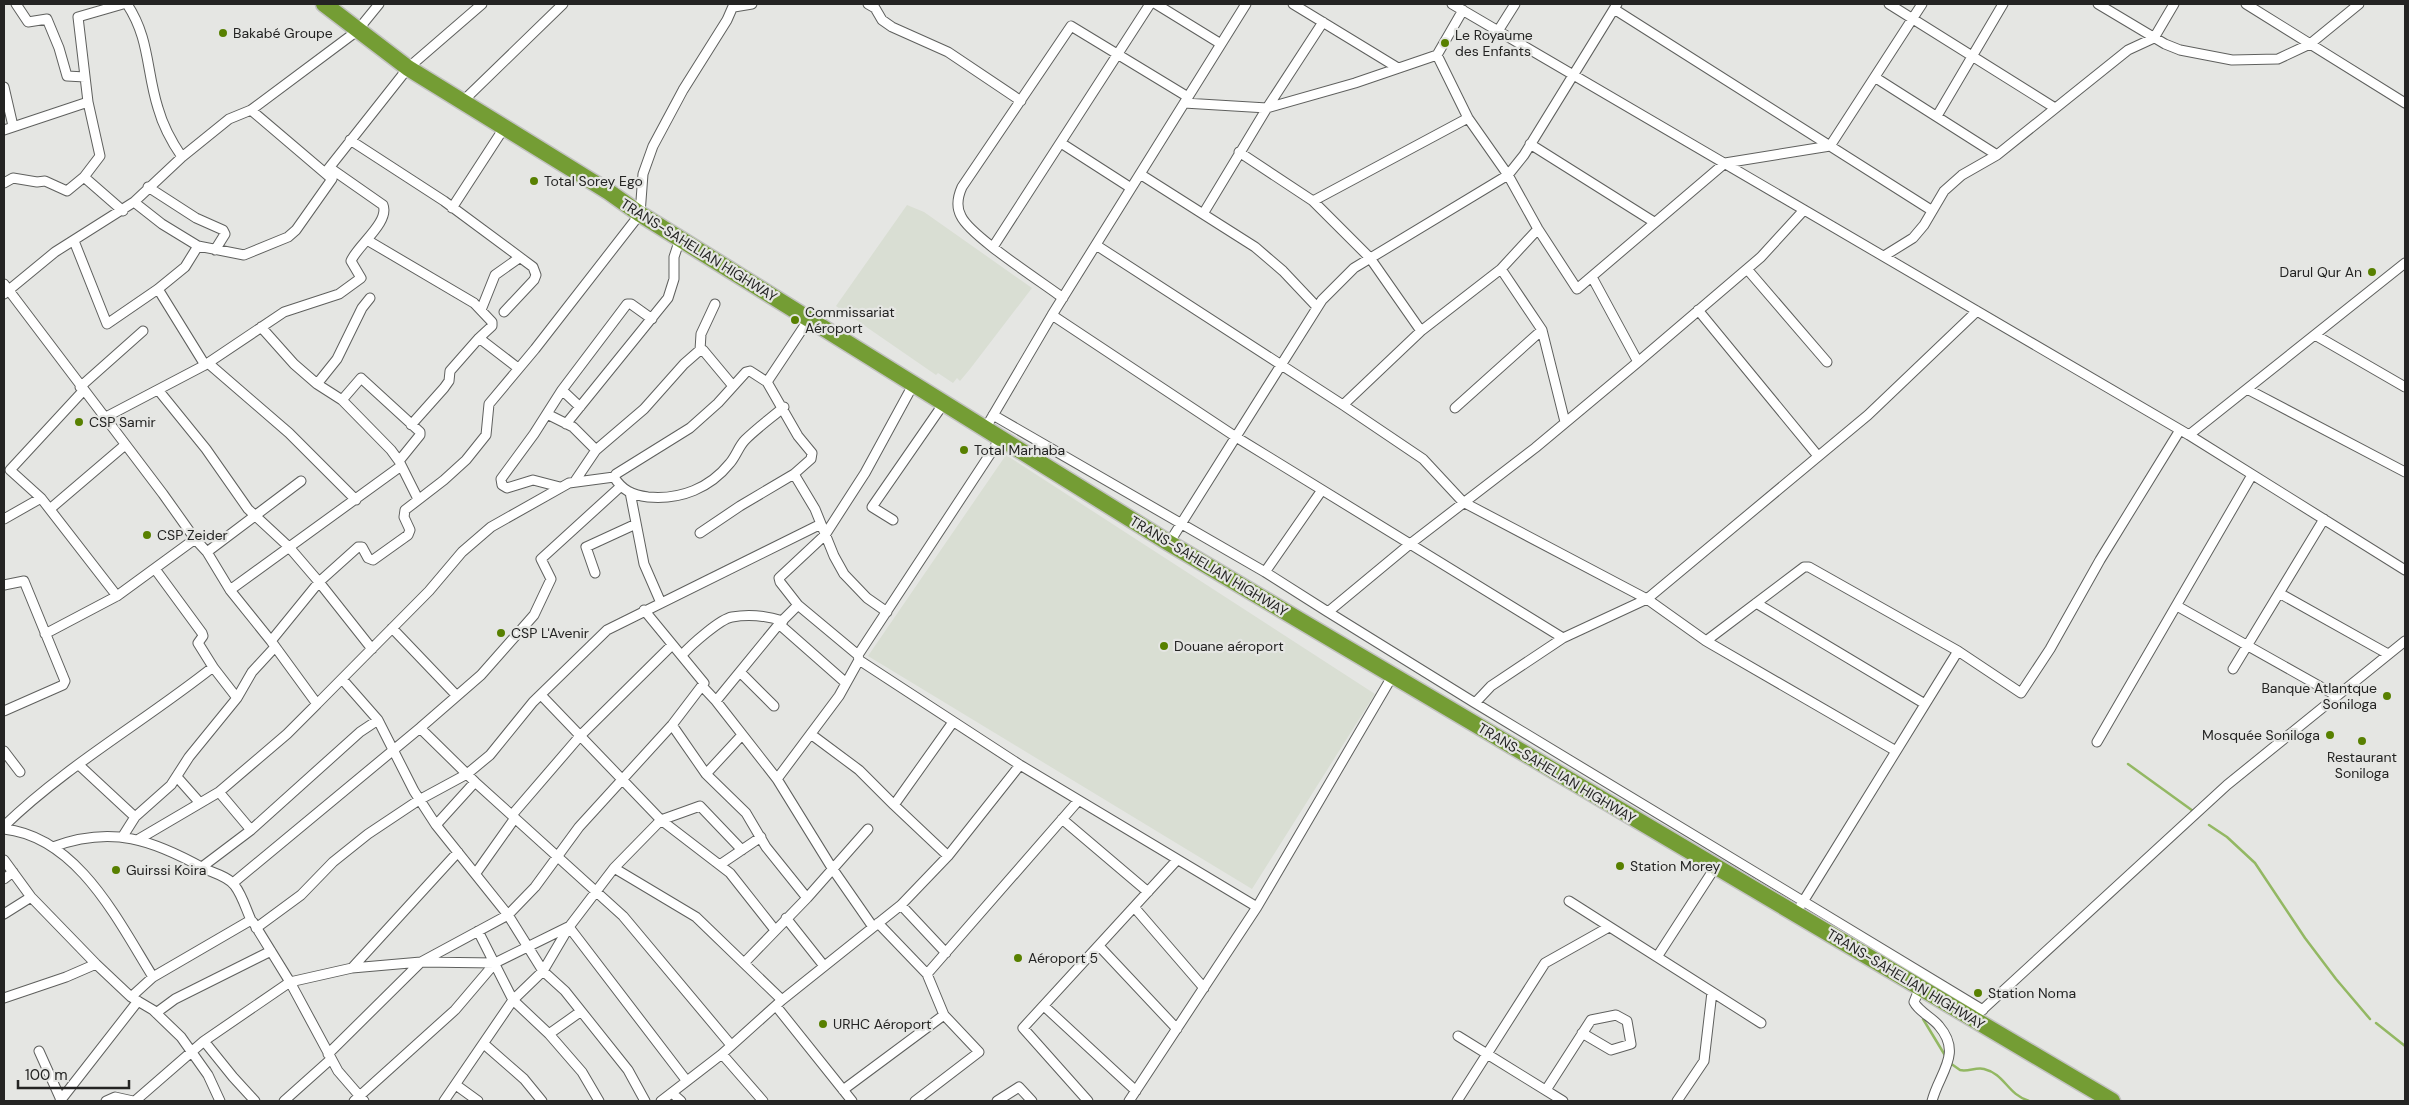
<svg xmlns="http://www.w3.org/2000/svg" width="2409" height="1105" font-family="'DM Sans',sans-serif">
  <style>
    .built { fill: #d9ded3 }
    .lines { fill: none; stroke-linecap: round; stroke-linejoin: round }
    .stream { stroke: #93b863; stroke-width: 2.5 }
    .street-casing { stroke: #5f605e; stroke-width: 11 }
    .highway-casing { stroke: #c2c2c1; stroke-width: 19 }
    .street { stroke: #fff; stroke-width: 9 }
    .highway { stroke: #749d34; stroke-width: 16 }
    .poi-dot { fill: #588000; stroke: #e5e6e3; stroke-width: 2 }
    .labels { text-anchor: middle; dominant-baseline: central; stroke-width: 4.5; stroke-linejoin: round; paint-order: stroke }
    .poi-label { font-size: 14px; fill: #242423; stroke: #e5e6e3; text-anchor: start }
    .street-label { font-size: 14px; fill: #242423; stroke: #e5e6e3 }
  </style>
  <rect width="100%" height="100%" fill="#e5e6e3"/>
  <path class="built" d="M 907,205 L 924,212 L 1032,288 L 970,369 L 960,381 L 957,378 L 953,383 L 938,373 L 936,375 L 836,306 Z
    M 1006,455 L 1375,694 L 1252,889 L 868,656 Z"/>
  <g class="lines">
    <path class="stream" d="M 2128,764 L 2193,811
      M 2209,825 L 2227,837 L 2255,863 L 2305,938 L 2336,979 L 2370,1019
      M 1923,1019 L 1946,1057
      M 2376,1023 L 2405,1046
      M 1950,1063 L 1960,1070 C 1968,1072 1976,1067 1984,1069 C 2005,1074 2007,1094 2029,1101"/>
    <defs>
      <path id="street" d="M 16,4 L 28,22 L 47,19 L 59,48 L 67,76 L 85,77
        M 127,4 C 150,39 146,70 158,108 C 163,126 171,141 182,157
        M 868,4 L 875,8 L 882,20 L 892,27 L 948,52 L 1021,101
        M 1156,4 L 1221,44
        M 1293,4 L 1398,68
        M 1452,4 L 2189,435 L 2405,570
        M 1889,4 L 2055,108
        M 2098,4 L 2165,44 L 2180,50 L 2232,60 L 2278,59 L 2310,44 L 2359,4
        M 2246,4 L 2405,103
        M 734,7 L 752,4
        M 1614,9 L 1931,210
        M 1498,31 L 1515,4
        M 1437,55 L 1468,118 L 1508,175 L 1538,229 L 1577,289 L 1725,163 L 1830,146 L 1922,4
        M 1876,78 L 1997,155
        M 4,87 L 13,126
        M 462,102 L 563,4
        M 1184,103 L 1267,108 L 1355,83 L 1437,55 L 1463,10
        M 251,110 L 325,173
        M 1937,116 L 2003,4
        M 4,130 L 88,102
        M 350,140 L 444,201 L 533,267 L 536,275 L 534,280 L 504,312
        M 1061,143 L 1131,188
        M 1530,144 L 1654,222
        M 1239,152 L 1313,201 L 1370,258 L 1421,331
        M 1140,174 L 1255,247 L 1283,271 L 1317,307
        M 84,177 L 100,156 L 88,102 L 78,17 L 123,4
        M 4,183 L 13,178 L 37,182 L 45,181 L 67,191 L 84,177 L 123,211
        M 148,187 L 196,218 L 223,230 L 225,234 L 215,250
        M 1313,201 L 1468,118
        M 134,202 L 162,224 L 198,246 L 244,255 L 288,237 L 296,230 L 332,179 L 325,173 L 408,68 L 482,4
        M 452,208 L 504,128
        M 1804,210 L 1761,257 L 1638,362 L 1535,448 L 1410,544 L 1328,612 L 1475,703 L 1491,686 L 1563,638 L 1647,599 L 1868,415 L 1977,311
        M 1203,214 L 1267,108 L 1323,22
        M 367,240 L 474,303 L 492,322 L 492,326 L 479,338 L 518,368
        M 74,241 L 107,324 L 158,289 L 185,267 L 198,246
        M 1096,245 L 1343,405 L 1423,459 L 1463,502 L 1647,599 L 1706,641 L 1896,751
        M 993,247 L 1150,4
        M 1884,256 L 1913,238 L 1924,225 L 1944,191 L 1962,175 L 1997,155 L 2128,50 L 2154,38 L 2174,4
        M 1501,269 L 1542,330 L 1565,422
        M 1747,269 L 1827,362
        M 1592,277 L 1638,362
        M 4,284 L 163,494 L 195,539 L 207,552 L 230,590 L 271,641 L 317,704 L 287,734 L 219,792 L 139,839
        M 158,289 L 205,365
        M 4,294 L 55,252 L 134,202 L 182,157 L 229,119 L 251,110 L 357,31 L 379,4
        M 1063,298 C 1042,282 970,236 961,216 C 956,207 958,196 962,187 L 1071,26 L 1188,97
        M 481,310 L 495,275 L 519,258
        M 1698,310 L 1818,456
        M 1052,315 L 1236,437 L 1563,638
        M 261,327 L 294,364 L 317,384 L 342,400 L 391,450 L 399,461 L 418,499
        M 2315,335 L 2405,387
        M 700,350 L 701,334 L 715,304
        M 208,363 L 289,433 L 356,500
        M 767,382 L 750,371 L 746,372 L 718,403 L 690,428 L 616,474 L 614,477 C 622,490 632,495 648,497 C 681,500 710,488 730,463 C 736,456 739,446 745,440 C 757,428 771,418 784,407
        M 317,384 L 337,359 L 362,308 L 370,298
        M 80,387 L 143,331
        M 2247,389 L 2405,472
        M 562,390 L 580,407
        M 83,391 L 10,470 L 41,498 L 117,596 L 195,539
        M 159,391 L 206,449 L 248,509 L 289,547 L 319,582 L 372,649
        M 342,400 L 361,378 L 420,432 L 420,435 L 399,461
        M 1343,405 L 1421,331 L 1501,269 L 1538,229
        M 1455,408 L 1542,330
        M 547,414 L 573,427 L 596,450 L 575,481
        M 993,415 L 1265,572 L 1328,612
        M 104,418 L 205,365 L 284,312 L 339,294 L 361,278 L 351,261 C 357,246 390,222 383,205 L 330,168
        M 566,424 L 668,298 L 674,279 L 674,257 L 680,239
        M 411,425 L 444,388 L 449,381 L 450,371 L 479,338
        M 985,429 L 1052,315 L 1246,4
        M 2189,435 L 2405,263
        M 596,450 L 644,409 L 684,364 L 700,350 L 703,350 L 733,386
        M 794,474 L 811,459 L 812,453 L 798,436 L 767,382 L 809,319
        M 560,487 L 533,480 L 507,488 L 502,485 L 501,479 L 534,434 L 562,390 L 627,304 L 631,304 L 652,319
        M 630,492 L 644,564 L 661,603
        M 50,509 L 125,445
        M 4,519 L 41,498
        M 893,520 L 872,507 L 944,403
        M 700,533 L 740,506 L 794,474 L 815,509 L 834,556 L 844,574 L 867,598 L 887,612
        M 1169,543 L 1322,300 L 1354,268 L 1508,175 L 1524,155 L 1617,4
        M 207,552 L 301,481
        M 155,569 L 202,633 L 203,636 L 198,643 L 213,667
        M 1265,572 L 1322,490
        M 595,573 L 586,547 L 636,524
        M 4,585 L 24,581 L 65,681 L 63,685 L 4,711
        M 230,590 L 401,466
        M 2279,593 L 2388,654
        M 1756,603 L 1925,704
        M 798,605 L 780,582 L 779,578 L 825,535 L 865,473 L 913,385
        M 2177,606 L 2337,696
        M 779,624 L 846,683
        M 392,628 L 457,696
        M 45,634 L 117,596
        M 271,641 L 319,582 L 358,547 L 362,547 L 368,558 L 373,560 L 408,535 L 410,530 L 404,517 L 405,510 L 444,480 L 466,460 L 486,435 L 489,404 L 535,349 L 640,214 L 643,174 L 653,146 L 683,90 L 727,20 L 734,4
        M 1706,641 L 1804,567 L 1809,567 L 1958,651 L 2021,693 L 2050,649 L 2100,560 L 2180,430
        M 682,655 C 691,645 720,619 732,617 C 748,614 767,616 783,621
        M 859,660 L 1020,765 L 1257,907 L 1393,675
        M 2233,669 L 2324,519
        M 740,672 L 774,706
        M 342,679 L 378,720
        M 702,686 L 716,701 L 779,624 L 798,605 L 858,655
        M 541,695 L 661,820 L 730,873 L 775,930
        M 716,701 L 777,779 L 832,868 L 873,927
        M 1475,703 L 1983,1010
        M 317,704 L 429,591 L 462,552 L 491,527 L 569,483 L 614,477
        M 672,725 L 706,774 L 746,813 L 766,847 L 807,898
        M 420,728 L 475,782 L 623,916 L 731,1045
        M 812,735 L 859,770 L 894,805
        M 2097,742 L 2252,475
        M 4,751 L 20,772
        M 79,765 L 135,817
        M 706,774 L 742,735
        M 177,777 L 200,803
        M 777,779 L 839,696 L 859,660 L 858,655 L 1000,439
        M 219,792 L 251,830 L 360,732 L 378,720 L 414,791 L 436,825 L 508,915 L 543,971 L 565,991 L 628,1070 L 645,1101
        M 512,815 L 580,736 L 672,645
        M 1062,819 L 1148,892
        M 436,825 L 475,782
        M 4,826 C 67,765 145,721 213,667 L 237,698
        M 4,829 C 78,837 118,921 153,977
        M 123,836 L 135,817 L 171,785 L 189,757 L 237,698 L 252,672 L 275,647
        M 53,847 C 112,825 153,840 205,869 C 214,873 229,877 235,886 C 242,895 246,909 251,920 L 153,977 L 131,997
        M 948,856 L 894,805 L 953,722
        M 4,860 L 31,897 L 96,964 L 131,997 L 153,1010 L 181,1037 L 208,1075 L 220,1101
        M 721,864 L 761,837
        M 202,867 L 251,830
        M 614,868 L 696,917 L 782,1000
        M 476,873 L 515,818
        M 4,879 L 13,872
        M 233,883 L 420,728 L 481,675 L 534,615 L 551,579 L 541,559 L 620,487
        M 1569,901 L 1761,1023
        M 901,905 L 946,953
        M 1801,905 L 1958,651
        M 1134,907 L 1204,988
        M 4,914 L 31,897
        M 786,918 L 824,966
        M 878,923 L 927,974 L 1078,801
        M 569,927 L 686,1080
        M 256,928 L 301,895 L 333,862 L 368,834 L 419,800 L 467,774 L 490,755 L 533,702 L 607,630 L 821,524
        M 478,931 L 513,1000 L 549,1034 L 582,1072 L 599,1101
        M 1099,946 L 1177,1029
        M 1657,957 L 1716,866
        M 745,962 L 807,898 L 868,829
        M 352,968 L 458,852
        M 1920,987 L 1914,1002 C 1919,1012 1932,1017 1939,1026 C 1963,1054 1939,1073 1932,1101
        M 4,998 L 66,977 L 96,964
        M 776,1006 L 852,1101
        M 1044,1006 L 1136,1091
        M 1980,1012 L 2227,785 L 2405,641
        M 156,1013 L 175,999 L 271,951
        M 549,1034 L 580,1012
        M 1458,1036 L 1563,1101
        M 204,1041 L 233,1077 L 255,1101
        M 484,1044 L 524,1079 L 542,1101
        M 39,1051 L 61,1100
        M 328,1054 L 421,962 L 495,963 L 568,927
        M 722,1054 L 763,1101
        M 456,1085 L 478,1101
        M 843,1090 L 944,1015
        M 1546,1090 L 1591,1020 L 1616,1015 L 1627,1021 L 1631,1044 L 1611,1050 L 1582,1033
        M 672,1093 L 681,1101
        M 60,1101 L 138,1001
        M 106,1101 L 115,1097 L 133,1101
        M 135,1101 L 204,1041 L 290,982 L 253,922
        M 284,1101 L 331,1059
        M 354,1101 L 455,1010 L 495,963
        M 364,1101 L 338,1071 L 290,982 L 352,968 L 421,962 L 508,915 L 535,887 L 579,827 L 672,725 L 704,683 L 644,610
        M 444,1101 L 513,1000 L 543,971 L 569,927 L 614,868 L 661,820 L 700,806 L 742,850
        M 661,1101 L 722,1054 L 782,1000 L 901,905 L 948,856 L 1020,765
        M 915,1101 L 979,1052 L 944,1015 L 927,974
        M 997,1101 L 1019,1087 L 1032,1101
        M 1088,1101 L 1023,1028 L 1177,860
        M 1129,1101 L 1257,907
        M 1457,1101 L 1545,963 L 1609,927
        M 1677,1101 L 1704,1061 L 1712,992"/>
      <path id="highway" d="M 324,4 L 408,68 L 609,192 L 640,214 L 1169,543 L 2112,1101"/>
    </defs>
    <use href="#street" class="street-casing"/>
    <use href="#highway" class="highway-casing"/>
    <use href="#street" class="street"/>
    <use href="#highway" class="highway"/>
  </g>
  <g class="poi-dot">
    <circle cx="223" cy="33" r="5"/>
    <circle cx="1445" cy="43" r="5"/>
    <circle cx="534" cy="181" r="5"/>
    <circle cx="2372" cy="272" r="5"/>
    <circle cx="795" cy="320" r="5"/>
    <circle cx="79" cy="422" r="5"/>
    <circle cx="964" cy="450" r="5"/>
    <circle cx="147" cy="535" r="5"/>
    <circle cx="501" cy="633" r="5"/>
    <circle cx="1164" cy="646" r="5"/>
    <circle cx="2387" cy="696" r="5"/>
    <circle cx="2330" cy="735" r="5"/>
    <circle cx="2362" cy="741" r="5"/>
    <circle cx="1620" cy="866" r="5"/>
    <circle cx="116" cy="870" r="5"/>
    <circle cx="1018" cy="958" r="5"/>
    <circle cx="1978" cy="993" r="5"/>
    <circle cx="823" cy="1024" r="5"/>
  </g>
  <g class="labels">
    <g class="poi-label">
      <text x="233" y="33">Bakabé Groupe</text>
      <text x="1455" y="35">Le Royaume<tspan x="1455" dy="16">des Enfants</tspan></text>
      <text x="544" y="181">Total Sorey Ego</text>
      <text x="2362" y="272" text-anchor="end">Darul Qur An</text>
      <text x="805" y="312">Commissariat<tspan x="805" dy="16">Aéroport</tspan></text>
      <text x="89" y="422">CSP Samir</text>
      <text x="974" y="450">Total Marhaba</text>
      <text x="157" y="535">CSP Zeider</text>
      <text x="511" y="633">CSP L'Avenir</text>
      <text x="1174" y="646">Douane aéroport</text>
      <text x="2377" y="688" text-anchor="end">Banque Atlantque<tspan x="2377" dy="16">Soniloga</tspan></text>
      <text x="2320" y="735" text-anchor="end">Mosquée Soniloga</text>
      <text x="2362" y="757" text-anchor="middle">Restaurant<tspan x="2362" dy="16">Soniloga</tspan></text>
      <text x="1630" y="866">Station Morey</text>
      <text x="126" y="870">Guirssi Koira</text>
      <text x="1028" y="958">Aéroport 5</text>
      <text x="1988" y="993">Station Noma</text>
      <text x="833" y="1024">URHC Aéroport</text>
    </g>
    <g class="street-label">
      <text transform="translate(699 250) rotate(32)">TRANS-SAHELIAN HIGHWAY</text>
      <text transform="translate(1209 566) rotate(31)">TRANS-SAHELIAN HIGHWAY</text>
      <text transform="translate(1557 773) rotate(31)">TRANS-SAHELIAN HIGHWAY</text>
      <text transform="translate(1906 979) rotate(31)">TRANS-SAHELIAN HIGHWAY</text>
    </g>
  </g>
  <rect width="2409" height="1105" fill="none" stroke="#242423" stroke-width="10"/>
  <path d="M18 1080v8h111v-8" fill="none" stroke="#242423" stroke-width="2.5"/>
  <text x="25" y="1080" font-size="15" fill="#242423" stroke="#e5e6e3" stroke-width="4" paint-order="stroke">100 m</text>
</svg>
